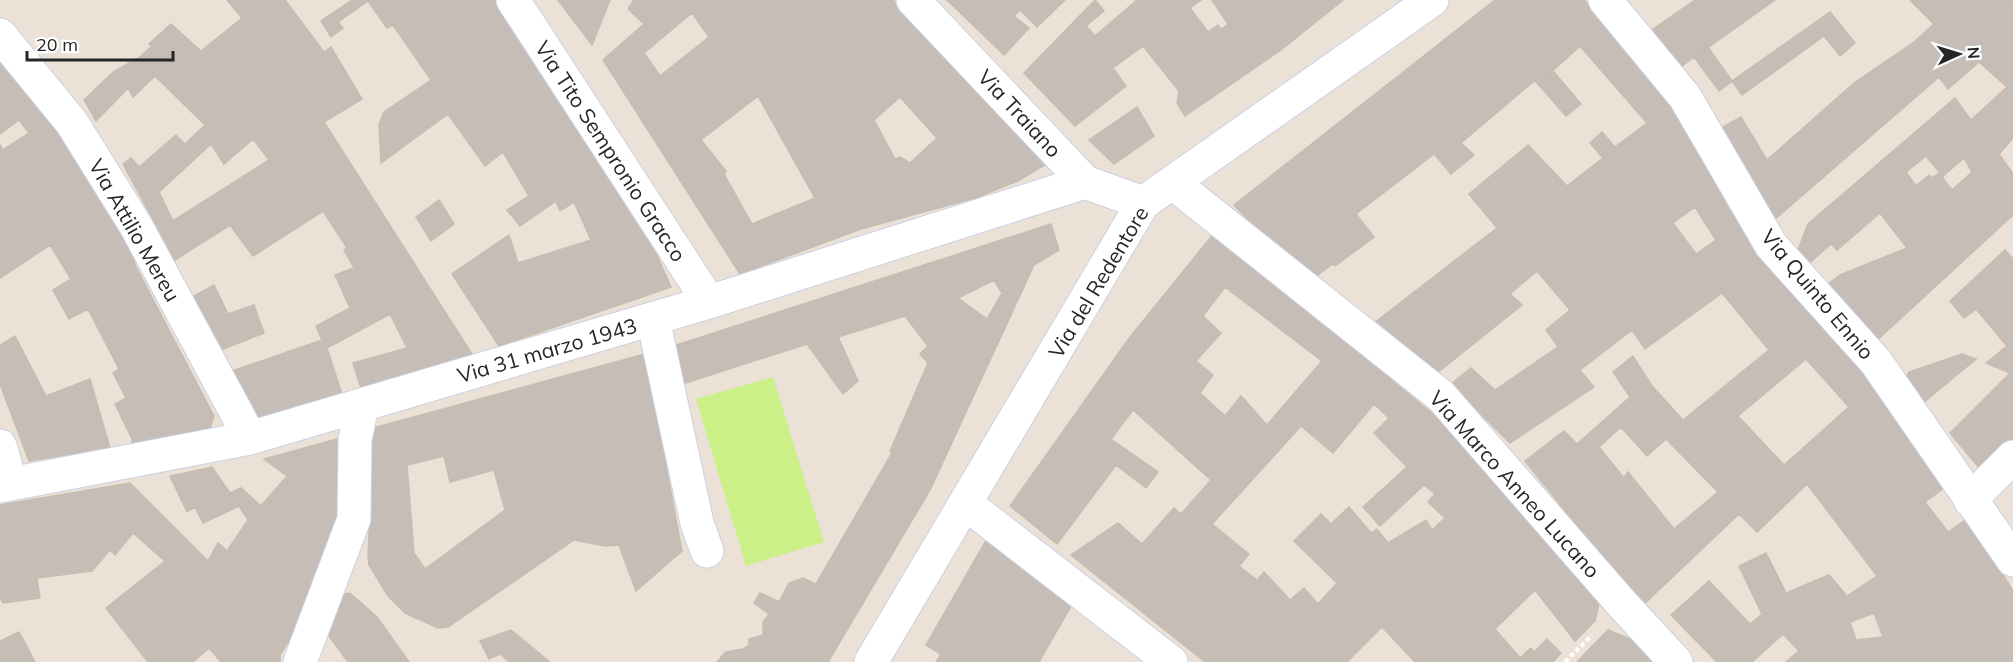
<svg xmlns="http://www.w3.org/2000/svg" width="2013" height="662" font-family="Mulish,sans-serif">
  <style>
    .pitch { fill: #caf087 }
    .building { fill: #c6beb6; stroke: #c6bdb0; stroke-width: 1.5; fill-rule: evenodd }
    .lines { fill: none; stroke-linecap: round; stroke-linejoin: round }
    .minor-casing { stroke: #cbd1e2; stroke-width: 35 }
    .path { stroke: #fff; stroke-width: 4; stroke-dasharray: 4.5 3; stroke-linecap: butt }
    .minor { stroke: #fff; stroke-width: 33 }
    .labels { text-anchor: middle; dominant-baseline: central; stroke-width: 4.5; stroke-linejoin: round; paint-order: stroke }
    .street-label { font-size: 21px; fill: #262626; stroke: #fff }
  </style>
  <rect width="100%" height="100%" fill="#ebe1d6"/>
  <path class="pitch" d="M 773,377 L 824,542 L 746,566 L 696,399 Z"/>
  <path class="building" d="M 227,0 L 285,0 L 324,52 L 331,47 L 362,99 L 324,122 L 472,354 L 361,388 L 353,363 L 407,348 L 390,314 L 327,348 L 342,394 L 257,420 L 232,371 L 322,340 L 316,326 L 350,308 L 335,275 L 354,268 L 344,250 L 347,248 L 323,211 L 253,256 L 230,225 L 175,260 L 123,164 L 131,158 L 139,167 L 176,135 L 185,144 L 205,125 L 155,76 L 133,97 L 128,88 L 96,121 L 84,100 L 113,72 L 140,57 L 152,46 L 149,44 L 171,24 L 201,51 L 242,18 ZM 253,139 L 269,160 L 173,221 L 159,192 L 211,144 L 224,164 Z
    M 352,0 L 496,0 L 631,198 L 671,287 L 499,346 L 452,274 L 509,235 L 518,263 L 591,240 L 574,202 L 560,211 L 556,201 L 520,226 L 507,210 L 529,196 L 503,152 L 485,166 L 448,114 L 381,163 L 379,124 L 384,112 L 431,80 L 393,25 L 387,28 L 368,1 L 338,22 L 343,28 L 331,37 L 321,21 Z
    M 558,0 L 610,0 L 592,45 Z
    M 634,0 L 893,0 L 961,66 L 1046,164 L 1018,181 L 975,198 L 861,229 L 740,274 L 603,60 L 644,24 L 628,9 ZM 692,13 L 709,37 L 660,76 L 644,53 ZM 758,96 L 815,198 L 752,224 L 724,174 L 726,171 L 701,140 ZM 900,97 L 937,138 L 910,163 L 900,157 L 895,159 L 874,120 Z
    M 947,0 L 1065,0 L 1037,27 L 1020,10 L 1014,16 L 1029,28 L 1004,55 Z
    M 1095,0 L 1104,11 L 1086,26 L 1095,36 L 1137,0 L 1201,0 L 1190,8 L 1208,32 L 1218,25 L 1221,30 L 1228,24 L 1212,0 L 1343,0 L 1281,50 L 1185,116 L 1177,103 L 1179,91 L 1143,46 L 1113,68 L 1126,86 L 1075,126 L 1024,73 Z
    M 1495,0 L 1584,0 L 1659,78 L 1948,485 L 1925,502 L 1948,532 L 1968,518 L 2013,591 L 2013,662 L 1786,662 L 1799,651 L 1783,634 L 1752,662 L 1717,662 L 1671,615 L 1709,581 L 1750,624 L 1762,614 L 1739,566 L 1766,553 L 1786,593 L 1829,575 L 1847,596 L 1877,576 L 1807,484 L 1757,532 L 1739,514 L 1642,606 L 1525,461 L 1564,431 L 1577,444 L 1630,397 L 1613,372 L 1633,356 L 1652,386 L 1683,420 L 1769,350 L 1722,293 L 1645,349 L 1632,330 L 1580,370 L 1594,387 L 1510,443 L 1451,384 L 1471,368 L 1495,390 L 1558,347 L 1546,330 L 1570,310 L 1537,271 L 1510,294 L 1522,305 L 1437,373 L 1374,323 L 1497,228 L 1469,194 L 1528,145 L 1567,186 L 1603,158 L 1590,143 L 1602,132 L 1615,147 L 1647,123 L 1580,46 L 1538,84 L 1534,81 L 1461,143 L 1474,155 L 1451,174 L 1434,154 L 1356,214 L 1374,237 L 1335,266 L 1334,263 L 1315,277 L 1266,238 L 1234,205 ZM 1695,207 L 1716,240 L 1696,254 L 1673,223 ZM 1806,359 L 1849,407 L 1784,465 L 1738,416 ZM 1621,427 L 1647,456 L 1666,439 L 1718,492 L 1674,529 L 1628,472 L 1624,478 L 1599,447 ZM 1874,613 L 1883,637 L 1856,640 L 1850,622 Z
    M 1695,0 L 1775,0 L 1679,68 L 1649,32 Z
    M 1910,0 L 2013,0 L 2013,138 L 1999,154 L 2013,174 L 2013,215 L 1874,343 L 1823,288 L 1840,275 L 1907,248 L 1880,213 L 1837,250 L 1831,244 L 1806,266 L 1796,255 L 1808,224 L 1955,98 L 1971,120 L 2007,87 L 1979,62 L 1948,89 L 1939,77 L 1775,219 L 1719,129 L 1741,117 L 1767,160 L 1854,83 L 1914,42 L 1934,24 ZM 1926,156 L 1940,173 L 1932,178 L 1929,175 L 1916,186 L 1906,172 ZM 1964,158 L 1972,172 L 1952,190 L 1942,177 Z
    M 1830,12 L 1855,43 L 1840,56 L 1824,36 L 1742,95 L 1732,81 Z
    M 1708,47 L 1732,81 L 1719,91 L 1694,57 Z
    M 5,53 L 99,187 L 133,254 L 135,265 L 214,416 L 209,431 L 132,445 L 132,439 L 115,404 L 126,398 L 113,373 L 119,369 L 88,309 L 69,319 L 53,290 L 71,279 L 50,245 L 0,278 L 0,145 L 3,150 L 29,133 L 19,120 L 0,134 L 0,57 Z
    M 1553,71 L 1581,104 L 1566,116 L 1538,84 Z
    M 1137,107 L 1154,136 L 1114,164 L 1089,140 Z
    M 439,200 L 454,224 L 431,241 L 416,217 Z
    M 1051,224 L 1059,250 L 1034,265 L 930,490 L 828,662 L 717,662 L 726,652 L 743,649 L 749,645 L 749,639 L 763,635 L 763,622 L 769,614 L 754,603 L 760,593 L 779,602 L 789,583 L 803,578 L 816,584 L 892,453 L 890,451 L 928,363 L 920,354 L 928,346 L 905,316 L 838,337 L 858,381 L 843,394 L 807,344 L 676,386 L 667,348 ZM 994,280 L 1002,293 L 987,319 L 958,298 Z
    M 1215,232 L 1396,373 L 1394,382 L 1468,443 L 1600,599 L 1595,621 L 1575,641 L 1535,590 L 1495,629 L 1520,658 L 1531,648 L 1534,652 L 1547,639 L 1561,653 L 1553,662 L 1415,662 L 1382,627 L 1347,662 L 1205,662 L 1071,555 L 1118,523 L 1142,544 L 1174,508 L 1181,514 L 1211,480 L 1133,410 L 1111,439 L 1158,472 L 1146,488 L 1116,465 L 1057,544 L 1010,506 L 1130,337 ZM 1225,287 L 1322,361 L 1267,425 L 1241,396 L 1225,416 L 1200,393 L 1213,375 L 1196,361 L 1221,333 L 1203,316 ZM 1374,404 L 1389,418 L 1374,433 L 1407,467 L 1363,507 L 1380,526 L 1424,485 L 1435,494 L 1428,502 L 1445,518 L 1432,530 L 1426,520 L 1388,543 L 1377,529 L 1371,533 L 1349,507 L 1331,524 L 1321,514 L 1294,541 L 1337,583 L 1318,604 L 1304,588 L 1290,600 L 1264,572 L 1257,580 L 1239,566 L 1249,554 L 1212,524 L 1301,426 L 1333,453 Z
    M 2005,250 L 2013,259 L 2013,438 L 1980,469 L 1950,433 L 2010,373 L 1986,363 L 2007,346 L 1976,309 L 1964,318 L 1950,301 Z
    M 214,285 L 228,314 L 254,305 L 264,333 L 221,350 L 194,296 Z
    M 15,336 L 46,396 L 90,379 L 110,448 L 29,461 L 0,384 L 0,345 Z
    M 645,354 L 682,551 L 636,591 L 619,545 L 605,546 L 574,540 L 448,627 L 438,628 L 405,613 L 388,596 L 369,565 L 368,558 L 373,428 ZM 444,456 L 450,482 L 494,470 L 505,510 L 425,569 L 414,553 L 407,465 Z
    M 1962,354 L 1976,359 L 1923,403 L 1906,381 L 1909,372 Z
    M 348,436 L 349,476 L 319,590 L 280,655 L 280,662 L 221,662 L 209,648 L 193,662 L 148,662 L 106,608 L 165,561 L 133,533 L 115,555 L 110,550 L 92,571 L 37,578 L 40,598 L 3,603 L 0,598 L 0,505 L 130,483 L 208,561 L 218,543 L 227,551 L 248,520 L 239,506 L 203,523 L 195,507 L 187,512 L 170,476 L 212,467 L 230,493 L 241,488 L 261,506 L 287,476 L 264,459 Z
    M 988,537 L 1074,601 L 1039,662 L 936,662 L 941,654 L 926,645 Z
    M 350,593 L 377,617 L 409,662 L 348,662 L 326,632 L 345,594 Z
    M 511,630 L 550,662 L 509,662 L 500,654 L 489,659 L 480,641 Z
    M 1608,630 L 1632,640 L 1655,662 L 1577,662 Z
    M 19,632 L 35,662 L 0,662 L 0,641 Z"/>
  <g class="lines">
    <defs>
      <path id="minor" d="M 513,0 L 709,302
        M 913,0 L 1085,182 L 1143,203
        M 1605,0 L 1685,97 L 1771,245 L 1876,362 L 2013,560
        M 0,35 L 72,123 L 136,226 L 250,438
        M 1173,183 L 1441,396 L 1623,605 L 1676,662
        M 653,319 L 697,523 L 707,551
        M 0,446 L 11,484
        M 0,486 L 250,438 L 709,302 L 1085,182
        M 1970,500 L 2013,457
        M 965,503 L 1171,662
        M 300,662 L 354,519 L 355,440 L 362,405
        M 871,662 L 1143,203 L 1432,0"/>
    </defs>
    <use href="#minor" class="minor-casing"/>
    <path class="path" d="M 1565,662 L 1592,635"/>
    <use href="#minor" class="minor"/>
  </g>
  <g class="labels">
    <g class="street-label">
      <text transform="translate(1020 113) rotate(47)">Via Traiano</text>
      <text transform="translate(611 151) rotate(57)">Via Tito Sempronio Gracco</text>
      <text transform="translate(135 230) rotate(60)">Via Attilio Mereu</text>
      <text transform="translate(1098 282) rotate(-59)">Via del Redentore</text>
      <text transform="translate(1818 294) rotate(50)">Via Quinto Ennio</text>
      <text transform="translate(547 350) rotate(-16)">Via 31 marzo 1943</text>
      <text transform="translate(1515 484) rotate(48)">Via Marco Anneo Lucano</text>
    </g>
  </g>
  <g transform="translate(1959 54) rotate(86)" stroke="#ffffff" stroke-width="4.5" paint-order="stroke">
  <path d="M0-4.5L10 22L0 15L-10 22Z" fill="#262626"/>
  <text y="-9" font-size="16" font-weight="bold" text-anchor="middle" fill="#262626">N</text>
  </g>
  <path d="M27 51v9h146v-9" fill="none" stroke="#262626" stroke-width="3"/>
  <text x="36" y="51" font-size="18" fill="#262626" stroke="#ffffff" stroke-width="4.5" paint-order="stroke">20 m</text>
</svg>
